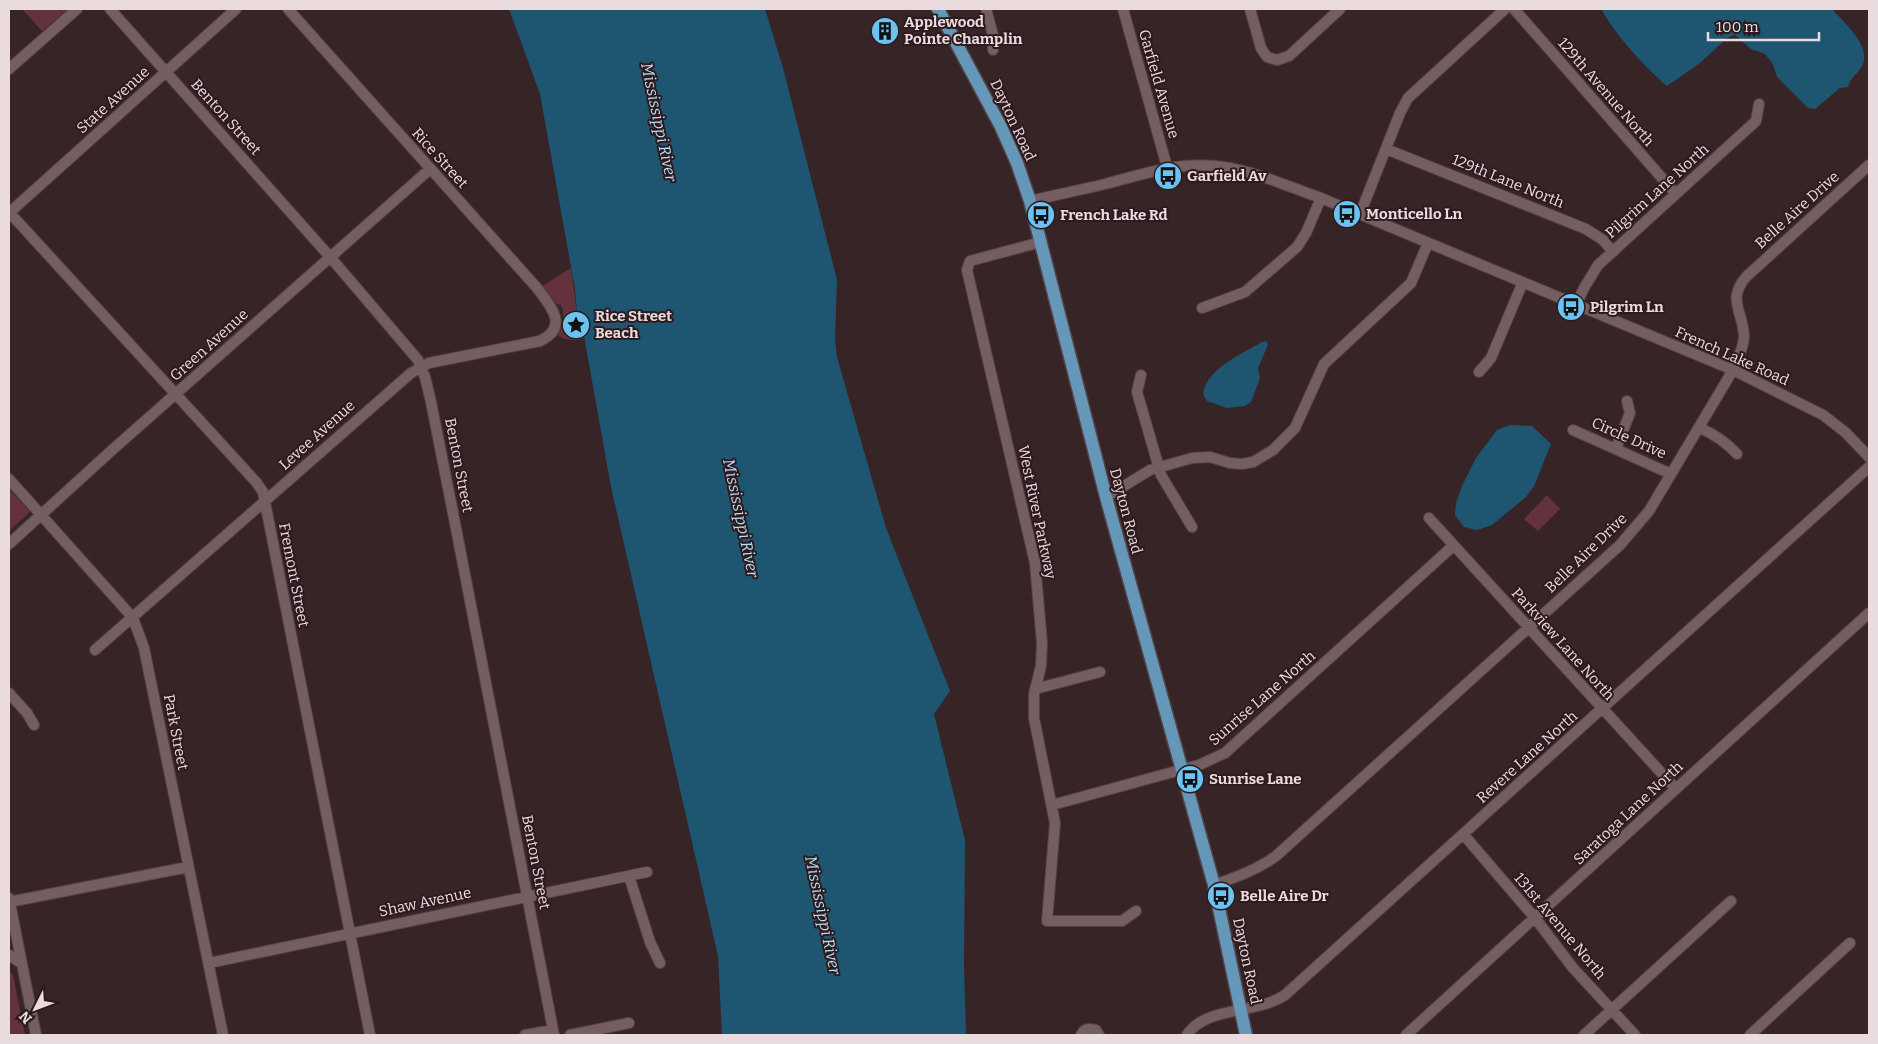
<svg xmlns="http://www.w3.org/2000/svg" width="1878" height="1044" font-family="Bitter,serif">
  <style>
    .green { fill: #64323c }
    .water { fill: #1e5571 }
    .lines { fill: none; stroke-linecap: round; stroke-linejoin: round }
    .minor-casing { stroke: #534346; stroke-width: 12 }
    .major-casing { stroke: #534346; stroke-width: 15 }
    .minor { stroke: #755e61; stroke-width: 10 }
    .major { stroke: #6497b8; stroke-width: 12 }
    .labels { text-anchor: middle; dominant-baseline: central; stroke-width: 4; stroke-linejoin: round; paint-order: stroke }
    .poi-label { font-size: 15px; font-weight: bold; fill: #eadcde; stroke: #2d1a1e; text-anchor: start }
    .street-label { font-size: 15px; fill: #eadcde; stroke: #2d1a1e }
    .water-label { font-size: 16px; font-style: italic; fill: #b9ddf3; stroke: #2d1a1e }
  </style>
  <rect width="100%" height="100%" fill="#372427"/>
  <path class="green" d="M 22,9 L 68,9 L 42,31 Z
    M 571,268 L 577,312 L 584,338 C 575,342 567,340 558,336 C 563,325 566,318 561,305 L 557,304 L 542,286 Z
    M 9,489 L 30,512 L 9,531 Z
    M 1547,495 L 1560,509 L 1538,531 L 1524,519 Z
    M 9,970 L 13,975 L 25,1035 L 9,1035 Z"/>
  <path class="water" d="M 509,9 L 765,9 L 783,68 L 837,280 L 835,340 L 837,357 L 886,528 L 950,691 L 934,714 L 965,840 L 964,966 L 966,1035 L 722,1035 L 718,956 L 611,487 L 584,336 L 577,312 L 575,289 L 540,94 Z
    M 1603,9 L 1832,9 C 1844,23 1874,47 1861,68 C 1856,75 1850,78 1848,87 L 1840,88 L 1815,109 L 1808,108 L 1777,77 L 1773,64 L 1765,54 L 1751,49 L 1735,35 L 1727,38 L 1700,63 L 1667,86 C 1646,68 1615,35 1602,10 Z
    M 1267,341 L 1268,345 L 1258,368 L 1260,378 L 1251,402 L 1245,406 L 1227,408 L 1207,401 L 1203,394 C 1207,368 1242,354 1262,342 Z
    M 1510,425 L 1532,426 L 1551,444 L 1534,486 L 1526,497 L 1492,525 L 1477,530 L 1464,527 L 1455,515 L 1456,503 L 1462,486 L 1476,458 L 1497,430 Z"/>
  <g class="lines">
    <defs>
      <path id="minor" d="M 110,9 L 331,258 L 418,360 L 425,377 L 431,402 L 454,518 L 554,1035
        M 986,9 L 993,35 L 993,50
        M 1123,9 L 1167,167
        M 1250,9 L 1261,48 L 1267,57 L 1277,60 L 1289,56 L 1340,9
        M 1514,9 L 1676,194
        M 9,69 L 77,9
        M 1386,149 L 1586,229 L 1603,240 L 1613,252
        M 1030,201 C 1055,195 1080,190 1105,184 C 1145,174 1180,160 1224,167 C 1257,172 1289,187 1321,198 L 1733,370 L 1823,415 L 1845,432 L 1869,457
        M 9,212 L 256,482 L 263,492 L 370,1035
        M 9,213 L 236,9
        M 1360,214 L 1400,113 L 1408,98 L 1505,9
        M 1041,242 L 970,261 L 967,270 L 1035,563 L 1042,643 L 1041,666 L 1034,694 L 1034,718 L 1055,823 L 1047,921 L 1122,921 L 1136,911
        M 1576,305 L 1584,288 L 1598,265 L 1756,121 L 1759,104
        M 1202,308 L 1245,292 L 1297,247 L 1306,233 L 1321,198
        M 1479,372 L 1491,358 L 1523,282
        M 1141,375 L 1137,392 L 1161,475 L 1192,527
        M 1700,428 C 1714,434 1727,443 1737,454
        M 1573,430 L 1671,474
        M 1616,448 L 1630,413 L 1627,401
        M 9,479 L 133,618 L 144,648 L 223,1035
        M 1106,497 L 1150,470 L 1192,458 L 1210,457 L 1230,463 L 1242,464 L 1253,462 L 1273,450 L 1295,428 L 1324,364 L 1411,283 L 1428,243
        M 1429,518 L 1676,789
        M 9,544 L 111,451 L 430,169
        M 95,650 L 411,373 L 429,363 L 540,341 C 570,327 550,305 537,288 L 288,9
        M 1035,689 L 1100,672
        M 9,693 L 27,713 L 34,725
        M 1052,805 L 1199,765 L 1225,753 L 1453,546
        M 1463,834 L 1535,918 L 1573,968 L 1635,1035
        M 629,876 L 650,942 L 660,963
        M 1214,885 C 1236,877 1257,870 1276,856 L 1620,545 L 1649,511 L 1733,370 C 1737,360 1744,348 1744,336 C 1743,311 1726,299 1747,276 L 1869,165
        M 9,898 L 36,1035
        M 9,902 L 188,867
        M 9,955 L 21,963
        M 209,963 L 647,872
        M 525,1035 L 553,1030
        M 570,1035 L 629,1023
        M 1081,1035 C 1084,1028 1089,1028 1096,1030 L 1099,1035
        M 1187,1035 C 1205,1006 1255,1015 1285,995 L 1869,467
        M 1406,1035 L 1869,613
        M 1584,1035 L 1731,901
        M 1750,1035 L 1850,943"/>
      <path id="major" d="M 938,9 L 1001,127 L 1017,163 L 1030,201 L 1106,497 L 1214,885 L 1246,1035"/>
    </defs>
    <use href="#minor" class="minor-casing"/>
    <use href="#major" class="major-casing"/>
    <use href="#minor" class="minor"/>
    <use href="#major" class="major"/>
  </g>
  <defs>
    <symbol id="building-disc" viewBox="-11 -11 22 22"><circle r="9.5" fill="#6cc3f2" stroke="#2d1a1e"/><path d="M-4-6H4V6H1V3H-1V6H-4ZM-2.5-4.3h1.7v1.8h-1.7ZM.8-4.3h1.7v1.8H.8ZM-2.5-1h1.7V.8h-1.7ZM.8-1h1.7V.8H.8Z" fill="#111"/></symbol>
    <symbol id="bus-disc" viewBox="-11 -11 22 22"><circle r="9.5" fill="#6cc3f2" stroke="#2d1a1e"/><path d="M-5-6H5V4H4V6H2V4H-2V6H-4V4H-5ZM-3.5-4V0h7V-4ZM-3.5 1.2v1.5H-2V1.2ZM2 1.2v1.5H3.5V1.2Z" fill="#111"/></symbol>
    <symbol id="sight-disc" viewBox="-11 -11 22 22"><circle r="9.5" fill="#6cc3f2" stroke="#2d1a1e"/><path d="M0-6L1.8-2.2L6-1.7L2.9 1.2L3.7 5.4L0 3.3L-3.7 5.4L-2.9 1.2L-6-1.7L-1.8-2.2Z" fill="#111"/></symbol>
  </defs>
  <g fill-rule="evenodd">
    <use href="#building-disc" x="869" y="15" width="32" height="32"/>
    <use href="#bus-disc" x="1152" y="160" width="32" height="32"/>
    <use href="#bus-disc" x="1331" y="198" width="32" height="32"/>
    <use href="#bus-disc" x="1025" y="199" width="32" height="32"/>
    <use href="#bus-disc" x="1555" y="291" width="32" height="32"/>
    <use href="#sight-disc" x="560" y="309" width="32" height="32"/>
    <use href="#bus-disc" x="1174" y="763" width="32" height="32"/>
    <use href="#bus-disc" x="1205" y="880" width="32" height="32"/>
  </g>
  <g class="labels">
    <g class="poi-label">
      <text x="904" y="22">Applewood<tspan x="904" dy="17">Pointe Champlin</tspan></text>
      <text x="1187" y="176">Garfield Av</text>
      <text x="1366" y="214">Monticello Ln</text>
      <text x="1060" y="215">French Lake Rd</text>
      <text x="1590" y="307">Pilgrim Ln</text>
      <text x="595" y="316">Rice Street<tspan x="595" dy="17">Beach</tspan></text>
      <text x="1209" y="779">Sunrise Lane</text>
      <text x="1240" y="896">Belle Aire Dr</text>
    </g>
    <g class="street-label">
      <text transform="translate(1159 84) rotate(74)">Garfield Avenue</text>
      <text transform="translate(1606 92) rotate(49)">129th Avenue North</text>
      <text transform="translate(113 100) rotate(-42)">State Avenue</text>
      <text transform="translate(226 117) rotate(48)">Benton Street</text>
      <text transform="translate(1013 120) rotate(65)">Dayton Road</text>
      <text transform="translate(440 158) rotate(48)">Rice Street</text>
      <text transform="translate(1508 181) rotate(22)">129th Lane North</text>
      <text transform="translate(1657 191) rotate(-42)">Pilgrim Lane North</text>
      <text transform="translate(1797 210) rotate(-42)">Belle Aire Drive</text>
      <text transform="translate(209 345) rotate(-42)">Green Avenue</text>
      <text transform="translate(1732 356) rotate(24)">French Lake Road</text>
      <text transform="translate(317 435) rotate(-42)">Levee Avenue</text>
      <text transform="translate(1629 438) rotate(24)">Circle Drive</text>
      <text transform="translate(459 465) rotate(79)">Benton Street</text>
      <text transform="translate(1126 511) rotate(75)">Dayton Road</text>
      <text transform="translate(1037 512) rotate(78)">West River Parkway</text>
      <text transform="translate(1586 553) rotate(-44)">Belle Aire Drive</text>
      <text transform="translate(294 575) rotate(79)">Fremont Street</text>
      <text transform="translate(1563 644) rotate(48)">Parkview Lane North</text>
      <text transform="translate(1262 698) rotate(-41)">Sunrise Lane North</text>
      <text transform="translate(176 732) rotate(79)">Park Street</text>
      <text transform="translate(1527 757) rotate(-42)">Revere Lane North</text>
      <text transform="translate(1628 813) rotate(-43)">Saratoga Lane North</text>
      <text transform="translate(536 862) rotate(79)">Benton Street</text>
      <text transform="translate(425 902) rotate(-12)">Shaw Avenue</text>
      <text transform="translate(1560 926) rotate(50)">131st Avenue North</text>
      <text transform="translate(1247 961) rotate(78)">Dayton Road</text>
    </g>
    <g class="water-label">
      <text transform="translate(659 122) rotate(78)">Mississippi River</text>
      <text transform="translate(741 518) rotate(78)">Mississippi River</text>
      <text transform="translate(823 915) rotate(78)">Mississippi River</text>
    </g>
  </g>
  <rect width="1878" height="1044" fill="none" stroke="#eadcde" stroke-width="20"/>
  <g transform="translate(35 1009) rotate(228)" stroke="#2d1a1e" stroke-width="4" paint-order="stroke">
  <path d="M0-4L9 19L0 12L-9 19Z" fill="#eadcde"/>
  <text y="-8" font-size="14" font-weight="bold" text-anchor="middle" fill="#eadcde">N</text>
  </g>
  <path d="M1708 32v8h111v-8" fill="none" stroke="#eadcde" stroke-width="2.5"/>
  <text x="1716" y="32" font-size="15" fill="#eadcde" stroke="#2d1a1e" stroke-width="4" paint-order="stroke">100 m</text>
</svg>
